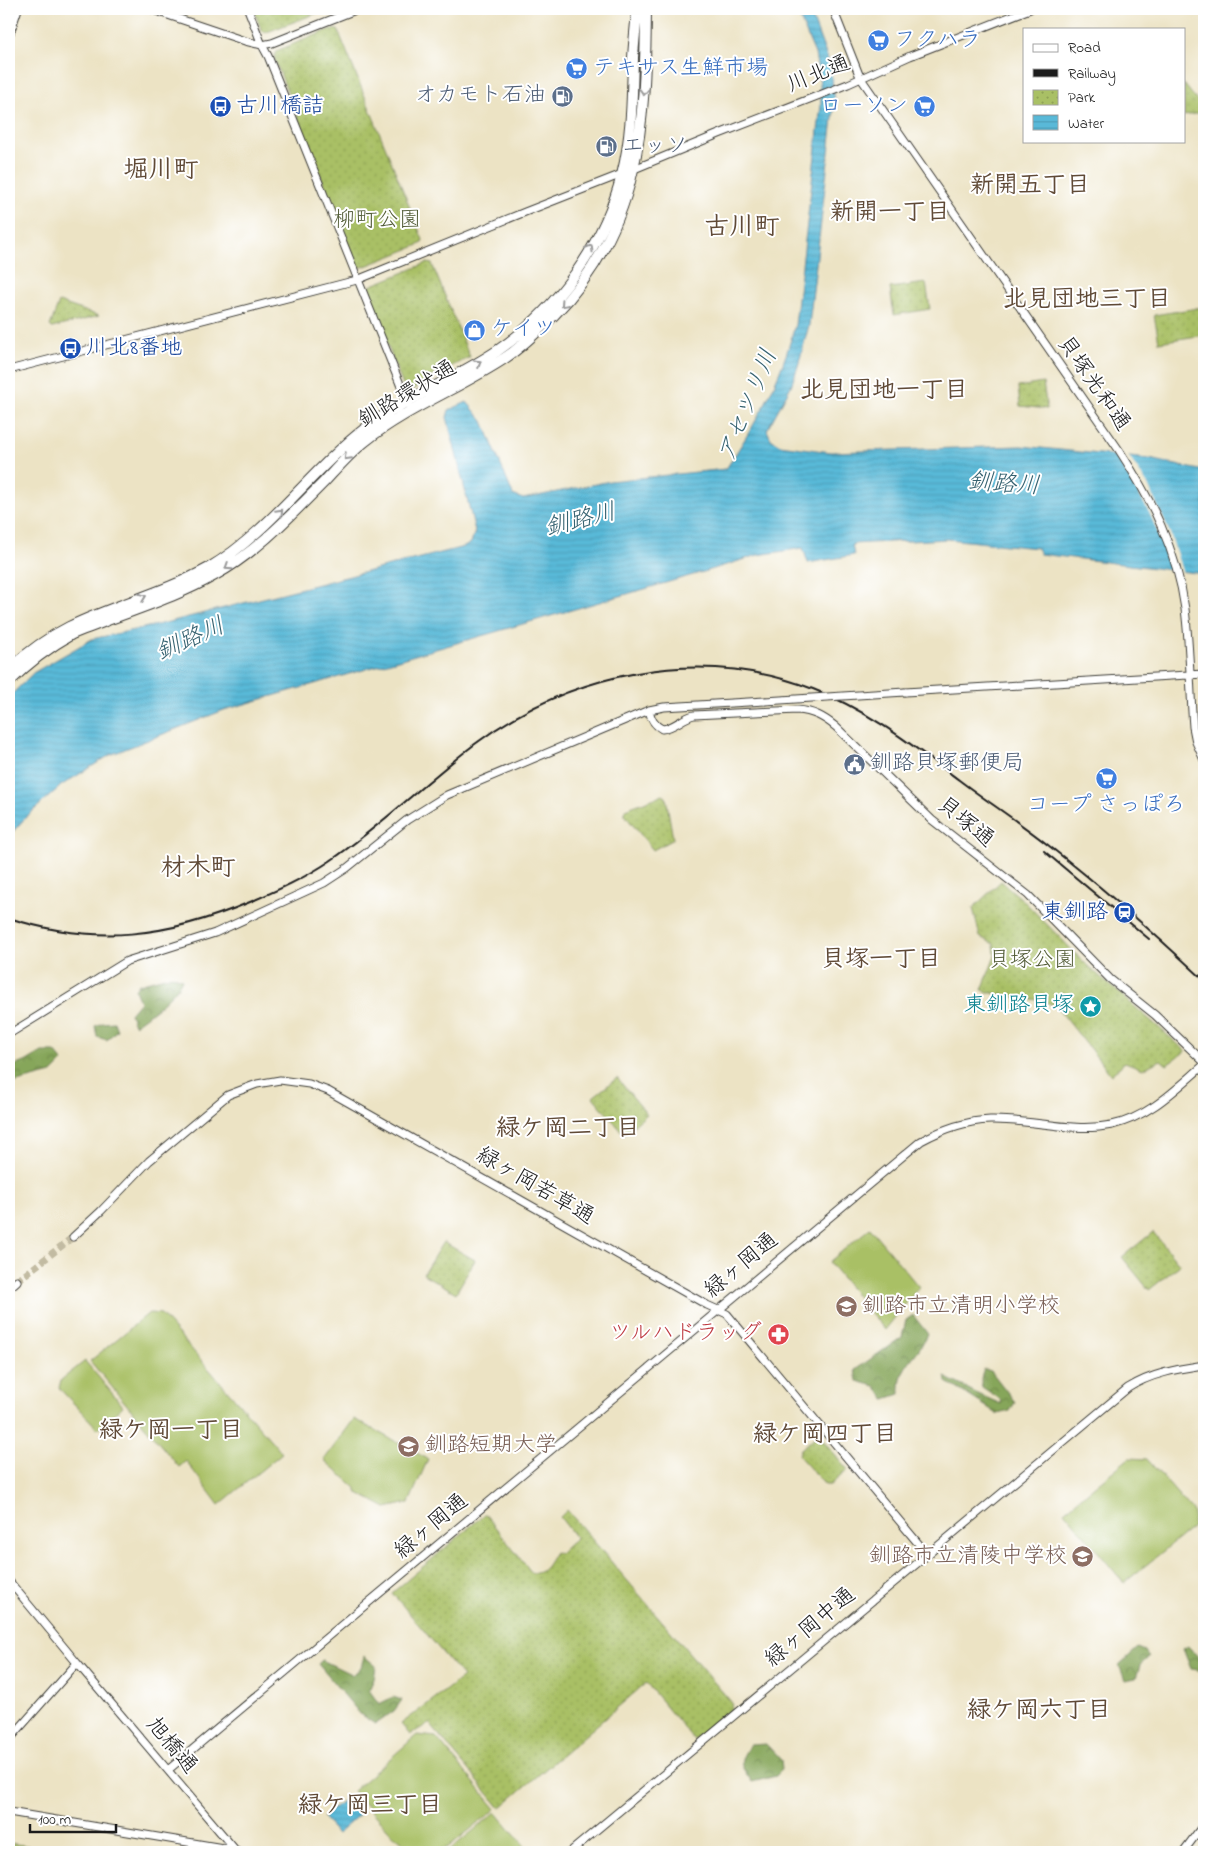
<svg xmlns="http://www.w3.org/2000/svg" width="1213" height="1861" font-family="'Indie Flower','Klee One',sans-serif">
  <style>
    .grass { fill: #a9c065; stroke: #626e40 }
    .forest { fill: url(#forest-crowns); stroke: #51613b }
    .park { fill: url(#park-dots); stroke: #626e40 }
    .water { fill: url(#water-rules); stroke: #3a6a7a }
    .pier { fill: #ece3c4 }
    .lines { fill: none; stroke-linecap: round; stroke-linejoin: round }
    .tertiary-tunnel { stroke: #c2bba2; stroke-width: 7; stroke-dasharray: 7 3.5; stroke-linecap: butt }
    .tertiary-casing { stroke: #3b3a35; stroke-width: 9 }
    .trunk-casing { stroke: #3b3a35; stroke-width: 12 }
    .tertiary { stroke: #fff; stroke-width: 7 }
    .trunk { stroke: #fff; stroke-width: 10 }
    .rail { stroke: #1c1c1c; stroke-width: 2 }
    .tertiary-bridge-casing { stroke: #3b3a35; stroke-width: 9; stroke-linecap: butt }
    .tertiary-bridge { stroke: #fff; stroke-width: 7 }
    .oneway { stroke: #999 }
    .labels { text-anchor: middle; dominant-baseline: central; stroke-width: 4; stroke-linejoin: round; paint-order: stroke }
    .shop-label { font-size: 22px; fill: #366cbe; stroke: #fff; text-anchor: start }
    .street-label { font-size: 22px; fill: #1c1c1c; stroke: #fff }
    .service-label { font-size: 22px; fill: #4e5e75; stroke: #fff; text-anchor: start }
    .transit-label { font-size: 22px; fill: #164399; stroke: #fff; text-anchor: start }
    .park-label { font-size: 22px; fill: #545e39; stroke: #fff }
    .culture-label { font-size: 22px; fill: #0d838f; stroke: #fff; text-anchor: end }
    .education-label { font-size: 22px; fill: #785e54; stroke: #fff; text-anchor: start }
    .health-label { font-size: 22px; fill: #be3a42; stroke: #fff; text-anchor: end }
    .neighbourhood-label { font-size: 24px; font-weight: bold; fill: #604a37; stroke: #fff }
    .water-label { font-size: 24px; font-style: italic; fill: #376371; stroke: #fff }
    .quarter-label { font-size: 25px; font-weight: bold; fill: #604a37; stroke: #fff }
  </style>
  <defs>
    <pattern id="forest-crowns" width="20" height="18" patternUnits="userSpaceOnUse" patternTransform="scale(1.25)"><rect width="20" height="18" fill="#86a65a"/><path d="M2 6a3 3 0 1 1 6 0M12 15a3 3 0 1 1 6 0" fill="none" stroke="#6d864a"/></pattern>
    <pattern id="park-dots" width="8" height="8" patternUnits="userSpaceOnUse" patternTransform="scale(1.25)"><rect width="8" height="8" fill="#a9c065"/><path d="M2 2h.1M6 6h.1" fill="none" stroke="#91a457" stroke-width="1.8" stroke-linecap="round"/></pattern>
    <pattern id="water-rules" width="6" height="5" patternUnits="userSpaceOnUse" patternTransform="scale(1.25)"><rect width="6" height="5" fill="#59b9d8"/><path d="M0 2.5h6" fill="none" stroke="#4d9eb9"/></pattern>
  </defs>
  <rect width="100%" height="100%" fill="#fff"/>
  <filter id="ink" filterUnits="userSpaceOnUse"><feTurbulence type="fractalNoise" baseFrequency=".02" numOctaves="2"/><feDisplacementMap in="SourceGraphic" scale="10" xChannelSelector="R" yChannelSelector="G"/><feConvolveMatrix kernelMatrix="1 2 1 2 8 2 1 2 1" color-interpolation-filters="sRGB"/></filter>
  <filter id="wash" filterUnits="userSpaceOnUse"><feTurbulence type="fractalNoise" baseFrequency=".0096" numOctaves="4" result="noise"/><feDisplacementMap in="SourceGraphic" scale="20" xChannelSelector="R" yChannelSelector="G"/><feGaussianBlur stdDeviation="1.12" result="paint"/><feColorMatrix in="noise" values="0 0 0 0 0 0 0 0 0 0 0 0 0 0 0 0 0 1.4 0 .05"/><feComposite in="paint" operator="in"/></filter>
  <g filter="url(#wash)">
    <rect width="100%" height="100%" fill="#ece3c4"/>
    <path class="grass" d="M 870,1228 L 919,1287 L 885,1330 L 829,1262 Z
      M 149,1313 L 161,1314 L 282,1453 L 219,1505 L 186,1461 L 179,1467 L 90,1361 Z
      M 85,1361 L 123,1406 L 98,1429 L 59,1388 L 61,1380 Z
      M 354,1419 L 428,1459 L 409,1503 L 386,1508 L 356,1492 L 356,1488 L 324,1460 Z
      M 1129,1458 L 1147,1459 L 1194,1513 L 1193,1527 L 1124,1583 L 1064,1511 Z
      M 417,1735 L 436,1737 L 496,1809 L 447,1848 L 424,1852 L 413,1850 L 390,1832 L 353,1791 Z
      M 496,1812 L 530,1852 L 447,1852 Z
      M 9,1843 L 63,1851 L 64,1852 L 9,1852 Z"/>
    <path class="forest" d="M 172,975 L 182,979 C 178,993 147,1016 134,1025 L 130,1014 L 140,1002 L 135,990 L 139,984 Z
      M 114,1022 L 117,1030 L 107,1040 L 97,1037 L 95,1026 L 102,1023 Z
      M 42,1052 L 55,1052 L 63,1062 L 52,1073 L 9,1084 L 9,1067 L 25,1062 Z
      M 913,1315 L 927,1333 C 919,1359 898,1362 900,1394 L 885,1399 L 875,1386 L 857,1381 L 855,1370 L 902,1337 L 906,1320 Z
      M 984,1369 L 991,1371 L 1015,1402 L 1010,1411 L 998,1414 L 947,1382 L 945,1377 L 976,1393 L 1001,1404 L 1000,1399 L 982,1387 L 981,1378 Z
      M 1188,1646 L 1204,1663 L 1204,1671 L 1191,1669 L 1183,1649 Z
      M 1138,1648 L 1145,1651 L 1149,1657 L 1140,1665 L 1136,1678 L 1125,1680 L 1119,1665 Z
      M 364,1656 L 376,1666 L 374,1679 L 369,1690 L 379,1704 L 393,1697 L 402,1700 L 394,1711 L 375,1724 L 361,1715 L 318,1664 L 322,1660 L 353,1675 L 361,1667 Z
      M 766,1744 L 781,1760 L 782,1770 L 776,1776 L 752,1782 C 740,1764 737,1764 750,1745 Z"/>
    <path class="park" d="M 253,9 L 328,9 L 267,32 L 262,31 Z
      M 331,29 L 338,30 L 423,240 L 421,244 L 363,267 L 357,267 L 274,58 L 276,51 Z
      M 1184,84 L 1203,108 L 1200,113 L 1184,116 Z
      M 427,263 L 432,264 L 470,357 L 432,376 L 409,392 L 405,391 L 367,292 L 370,286 Z
      M 926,283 L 930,309 L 894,315 L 890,288 Z
      M 59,302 L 99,316 L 52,328 L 50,326 Z
      M 1204,307 L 1204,335 L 1159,342 L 1154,315 Z
      M 1043,383 L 1047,409 L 1020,406 L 1018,387 Z
      M 663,795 L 666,797 L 673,839 L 653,850 L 624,814 L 625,809 Z
      M 1001,881 L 1023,900 L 1088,966 L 1186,1051 L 1167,1065 L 1161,1060 L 1143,1069 L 1125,1062 L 1111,1075 L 1056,1006 C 1033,995 1006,999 982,990 L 995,956 L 994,944 L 980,937 L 973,908 Z
      M 617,1078 L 647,1114 L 624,1134 L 593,1097 Z
      M 1153,1232 L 1180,1265 L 1149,1290 L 1122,1257 Z
      M 443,1242 L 475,1260 L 456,1293 L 423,1274 Z
      M 818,1434 L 848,1470 L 830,1485 L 825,1485 L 799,1456 L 800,1450 Z
      M 567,1510 L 732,1703 L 731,1709 L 694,1740 L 646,1683 L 500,1808 L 429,1723 L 410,1735 L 401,1724 L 463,1677 L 392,1593 L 485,1514 L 532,1573 C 544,1575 549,1561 555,1552 L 559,1554 L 576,1538 L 560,1517 Z"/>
    <path class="water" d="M 796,9 L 809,9 L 830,65 L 835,101 L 809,325 L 798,366 L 791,386 L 767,430 L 771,439 L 780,445 L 831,452 L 1021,446 L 1149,459 L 1204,471 L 1204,574 L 1040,554 L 1037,548 L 947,539 L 852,544 L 854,555 L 808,563 L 803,548 L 758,555 L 707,571 L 224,710 L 110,755 L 62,785 L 25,818 L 9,836 L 9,697 L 33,673 L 92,639 L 157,625 L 464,547 L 471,543 L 475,531 L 447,417 L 449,410 L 467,402 L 483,421 L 513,495 L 523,499 L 610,481 L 726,469 C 758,419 780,383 795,325 L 821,105 L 820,83 L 815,54 Z
      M 348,1796 L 362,1812 L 337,1834 L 323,1817 Z"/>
    <path class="pier" d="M 1114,453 L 1127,454 L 1147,483 L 1170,533 L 1183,574 L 1171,572 L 1165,549 L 1149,512 Z"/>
  </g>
  <g filter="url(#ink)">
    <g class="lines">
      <path class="tertiary-tunnel" d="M 17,1281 L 73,1237"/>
      <defs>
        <path id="tertiary" d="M 150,9 L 245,41 L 262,45 L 272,43 L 358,9
          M 248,9 L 262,45 L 268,56 L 408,404
          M 833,9 L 860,77 L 1119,450 C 1151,499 1177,550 1185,609 C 1190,648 1190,688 1193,727 L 1196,742 L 1204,760
          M 9,36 L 18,9
          M 9,370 L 357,280 L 525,212 L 622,174 L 719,134 L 848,84 L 910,56 L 1030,9
          M 905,692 L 1204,674
          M 649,710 C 651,719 654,725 662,729 C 674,728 682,718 694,715 L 797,710 C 813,711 824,717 836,727 L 932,820 L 1028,895 L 1110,979 L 1155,1015 L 1204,1062
          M 9,1034 L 127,961 L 215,933 L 324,883 L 347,868 L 407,820 L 447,795 L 649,710 L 664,707 L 765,701
          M 73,1237 L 101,1211 L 149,1161 L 228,1095 L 257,1084 L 280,1080 L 309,1084 L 328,1091 L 707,1305 L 727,1314 L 927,1554
          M 9,1288 L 17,1281
          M 9,1581 L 77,1663 L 9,1740
          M 77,1663 L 237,1852
          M 168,1770 L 921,1141 C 943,1129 965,1121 990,1120 C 1031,1119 1072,1133 1112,1125 C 1149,1117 1176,1089 1204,1065
          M 9,1812 L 235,1850
          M 570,1852 L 1128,1388 C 1151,1373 1178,1369 1204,1365
          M 1183,1852 L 1204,1824"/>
        <path id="trunk" d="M 9,669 C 27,653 47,638 69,627 C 114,605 164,593 209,568 C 271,531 310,471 366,428 C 405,398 455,379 497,351 C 557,310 604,245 622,175 C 632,136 632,97 633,58 C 634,41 636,25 637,9
          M 9,682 C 27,664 49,647 72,634 C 83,629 94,626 105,621 C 142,607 180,595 215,575 C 257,552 291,515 325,481 C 337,468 349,454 364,442 C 406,408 460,388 505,358 C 523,346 539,330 554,315 C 641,227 645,125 646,9"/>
      </defs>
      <use href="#tertiary" class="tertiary-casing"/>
      <use href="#trunk" class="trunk-casing"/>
      <use href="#tertiary" class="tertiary"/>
      <use href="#trunk" class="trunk"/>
      <path class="rail" d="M 1044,851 L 1149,939
        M 9,918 C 95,946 168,937 250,902 C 278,890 305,878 330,861 C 381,826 425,782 475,744 C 571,672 699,645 813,689 C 868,710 912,745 959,780 C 988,802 1019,822 1048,845 C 1102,887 1154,933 1204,980"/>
      <defs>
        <path id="tertiary-bridge" d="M 765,701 L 905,692"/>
      </defs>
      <use href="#tertiary-bridge" class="tertiary-bridge-casing"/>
      <use href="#tertiary-bridge" class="tertiary-bridge"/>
    </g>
    <defs><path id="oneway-chevron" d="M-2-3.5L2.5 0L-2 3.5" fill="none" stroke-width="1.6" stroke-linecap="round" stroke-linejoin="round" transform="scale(1.25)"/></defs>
    <g class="oneway">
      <use href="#oneway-chevron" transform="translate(644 92) rotate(93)"/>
      <use href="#oneway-chevron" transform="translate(590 248) rotate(-60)"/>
      <use href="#oneway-chevron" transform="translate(564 304) rotate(132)"/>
      <use href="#oneway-chevron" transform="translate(478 363) rotate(-32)"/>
      <use href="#oneway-chevron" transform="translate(347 457) rotate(135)"/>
      <use href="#oneway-chevron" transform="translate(280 512) rotate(-45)"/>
      <use href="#oneway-chevron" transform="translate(228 567) rotate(147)"/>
      <use href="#oneway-chevron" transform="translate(143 597) rotate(-21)"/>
    </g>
  </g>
  <defs>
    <symbol id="supermarket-disc" viewBox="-11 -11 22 22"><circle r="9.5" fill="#3f7fe0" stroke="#fff"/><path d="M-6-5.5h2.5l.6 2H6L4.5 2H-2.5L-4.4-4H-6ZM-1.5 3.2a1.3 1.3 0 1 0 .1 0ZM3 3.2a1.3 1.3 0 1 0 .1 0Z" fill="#fff"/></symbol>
    <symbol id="fuel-disc" viewBox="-11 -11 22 22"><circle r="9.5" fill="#5c6f8a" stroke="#fff"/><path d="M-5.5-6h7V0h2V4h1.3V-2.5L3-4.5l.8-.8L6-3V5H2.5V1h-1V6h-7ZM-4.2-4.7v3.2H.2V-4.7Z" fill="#fff"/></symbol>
    <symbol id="bus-disc" viewBox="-11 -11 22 22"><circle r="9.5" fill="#1a4fb4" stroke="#fff"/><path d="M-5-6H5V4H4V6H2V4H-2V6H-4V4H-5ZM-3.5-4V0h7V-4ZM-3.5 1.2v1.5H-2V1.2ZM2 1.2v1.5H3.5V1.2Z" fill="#fff"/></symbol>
    <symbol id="shop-disc" viewBox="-11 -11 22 22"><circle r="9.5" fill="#3f7fe0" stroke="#fff"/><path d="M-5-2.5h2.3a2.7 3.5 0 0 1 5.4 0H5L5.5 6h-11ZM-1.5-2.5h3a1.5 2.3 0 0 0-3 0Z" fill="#fff"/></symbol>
    <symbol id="civic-disc" viewBox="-11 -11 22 22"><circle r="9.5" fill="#5c6f8a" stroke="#fff"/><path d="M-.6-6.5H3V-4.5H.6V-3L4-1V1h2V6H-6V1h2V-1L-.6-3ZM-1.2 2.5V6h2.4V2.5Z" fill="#fff"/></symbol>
    <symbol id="station-disc" viewBox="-11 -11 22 22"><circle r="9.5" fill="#1a4fb4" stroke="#fff"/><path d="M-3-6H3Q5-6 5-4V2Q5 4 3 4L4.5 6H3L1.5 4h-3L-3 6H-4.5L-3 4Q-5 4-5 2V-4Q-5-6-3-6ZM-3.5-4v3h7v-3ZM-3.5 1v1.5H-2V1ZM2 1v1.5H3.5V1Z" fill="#fff"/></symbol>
    <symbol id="sight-disc" viewBox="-11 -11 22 22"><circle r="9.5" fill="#0f9aa8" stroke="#fff"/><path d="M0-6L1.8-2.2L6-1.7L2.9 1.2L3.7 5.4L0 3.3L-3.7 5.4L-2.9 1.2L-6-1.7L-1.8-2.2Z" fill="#fff"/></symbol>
    <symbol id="school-disc" viewBox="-11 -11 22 22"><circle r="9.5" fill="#8d6e63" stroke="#fff"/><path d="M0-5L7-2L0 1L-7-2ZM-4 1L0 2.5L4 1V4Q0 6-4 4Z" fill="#fff"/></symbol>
    <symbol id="pharmacy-disc" viewBox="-11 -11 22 22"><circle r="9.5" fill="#e0444e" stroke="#fff"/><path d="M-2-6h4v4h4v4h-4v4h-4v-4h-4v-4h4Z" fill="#fff"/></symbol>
    <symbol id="university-disc" viewBox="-11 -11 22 22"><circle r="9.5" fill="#8d6e63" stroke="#fff"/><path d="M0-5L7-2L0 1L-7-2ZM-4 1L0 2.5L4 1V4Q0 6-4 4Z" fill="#fff"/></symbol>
  </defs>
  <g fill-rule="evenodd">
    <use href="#supermarket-disc" x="866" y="28" width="25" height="25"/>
    <use href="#supermarket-disc" x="564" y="56" width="25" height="25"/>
    <use href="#fuel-disc" x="550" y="84" width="25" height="25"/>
    <use href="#bus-disc" x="208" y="94" width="25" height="25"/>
    <use href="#supermarket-disc" x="912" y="94" width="25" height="25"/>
    <use href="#fuel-disc" x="594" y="134" width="25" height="25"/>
    <use href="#shop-disc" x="462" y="318" width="25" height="25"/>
    <use href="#bus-disc" x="58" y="336" width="25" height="25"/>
    <use href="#civic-disc" x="842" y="752" width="25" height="25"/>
    <use href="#supermarket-disc" x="1094" y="766" width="25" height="25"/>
    <use href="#station-disc" x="1112" y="900" width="25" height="25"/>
    <use href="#sight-disc" x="1078" y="994" width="25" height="25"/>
    <use href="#school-disc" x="834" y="1294" width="25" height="25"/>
    <use href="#pharmacy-disc" x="766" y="1322" width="25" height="25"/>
    <use href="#university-disc" x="396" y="1434" width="25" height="25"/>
    <use href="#school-disc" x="1070" y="1544" width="25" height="25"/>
  </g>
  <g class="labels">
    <g class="shop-label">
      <text x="894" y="41">フクハラ</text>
      <text x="593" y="69">テキサス生鮮市場</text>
      <text x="908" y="107" text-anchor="end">ローソン</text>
      <text x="491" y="330">ケイツ</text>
      <text x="1106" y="806" text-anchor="middle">コープ さっぽろ</text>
    </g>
    <g class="street-label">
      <text transform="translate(819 75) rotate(-22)">川北通</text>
      <text transform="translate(1093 384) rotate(55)">貝塚光和通</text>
      <text transform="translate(408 395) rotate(-31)">釧路環状通</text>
      <text transform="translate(965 823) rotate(39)">貝塚通</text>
      <text transform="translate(535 1187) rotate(30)">緑ヶ岡若草通</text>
      <text transform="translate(742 1266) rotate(-40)">緑ヶ岡通</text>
      <text transform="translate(432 1527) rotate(-40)">緑ヶ岡通</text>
      <text transform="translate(811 1628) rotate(-40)">緑ヶ岡中通</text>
      <text transform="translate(171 1746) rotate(50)">旭橋通</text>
    </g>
    <g class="service-label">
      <text x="546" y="96" text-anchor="end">オカモト石油</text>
      <text x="622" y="147">エッソ</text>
      <text x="870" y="764">釧路貝塚郵便局</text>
    </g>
    <g class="transit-label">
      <text x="236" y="107">古川橋詰</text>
      <text x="86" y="349">川北8番地</text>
      <text x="1108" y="913" text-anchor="end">東釧路</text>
    </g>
    <g class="park-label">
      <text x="377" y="221">柳町公園</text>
      <text x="1032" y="961">貝塚公園</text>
    </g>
    <g class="culture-label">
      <text x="1074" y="1006">東釧路貝塚</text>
    </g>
    <g class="education-label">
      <text x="862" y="1307">釧路市立清明小学校</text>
      <text x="425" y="1446">釧路短期大学</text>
      <text x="1067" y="1557" text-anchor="end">釧路市立清陵中学校</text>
    </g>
    <g class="health-label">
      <text x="762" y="1334">ツルハドラッグ</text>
    </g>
    <g class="neighbourhood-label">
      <text x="1030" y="186">新開五丁目</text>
      <text x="890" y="213">新開一丁目</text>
      <text x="1087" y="300">北見団地三丁目</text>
      <text x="884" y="391">北見団地一丁目</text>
      <text x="881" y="960">貝塚一丁目</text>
      <text x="568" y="1129">緑ケ岡二丁目</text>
      <text x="171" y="1431">緑ケ岡一丁目</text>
      <text x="825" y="1435">緑ケ岡四丁目</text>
      <text x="1039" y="1711">緑ケ岡六丁目</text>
      <text x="370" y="1806">緑ケ岡三丁目</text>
    </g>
    <g class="water-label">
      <text transform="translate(749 406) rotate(-68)">アセツリ川</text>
      <text transform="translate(1004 485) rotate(4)">釧路川</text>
      <text transform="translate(581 521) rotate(-14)">釧路川</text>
      <text transform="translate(191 640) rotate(-24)">釧路川</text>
    </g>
    <g class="quarter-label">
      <text x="161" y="171">堀川町</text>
      <text x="742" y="228">古川町</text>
      <text x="198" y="869">材木町</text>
    </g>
  </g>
  <rect width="1213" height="1861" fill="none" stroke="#fff" stroke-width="30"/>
  <rect x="1023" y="28" width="162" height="115" fill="#ffffff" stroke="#a4a4a4"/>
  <rect x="1033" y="44" width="25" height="8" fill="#ffffff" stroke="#a4a4a4"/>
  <text x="1068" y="52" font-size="15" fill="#1c1c1c">Road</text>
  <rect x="1033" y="69" width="25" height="8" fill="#1c1c1c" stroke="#a4a4a4"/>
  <text x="1068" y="78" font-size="15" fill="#1c1c1c">Railway</text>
  <rect x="1033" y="90" width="25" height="15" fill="url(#park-dots)" stroke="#a4a4a4"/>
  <text x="1068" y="102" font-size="15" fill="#1c1c1c">Park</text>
  <rect x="1033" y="115" width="25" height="15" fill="url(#water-rules)" stroke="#a4a4a4"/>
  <text x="1068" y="128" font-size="15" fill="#1c1c1c">Water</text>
  <path d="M30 1824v8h86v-8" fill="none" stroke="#1c1c1c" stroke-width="2.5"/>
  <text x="38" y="1824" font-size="15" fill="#1c1c1c" stroke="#ffffff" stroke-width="4" paint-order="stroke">100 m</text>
</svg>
